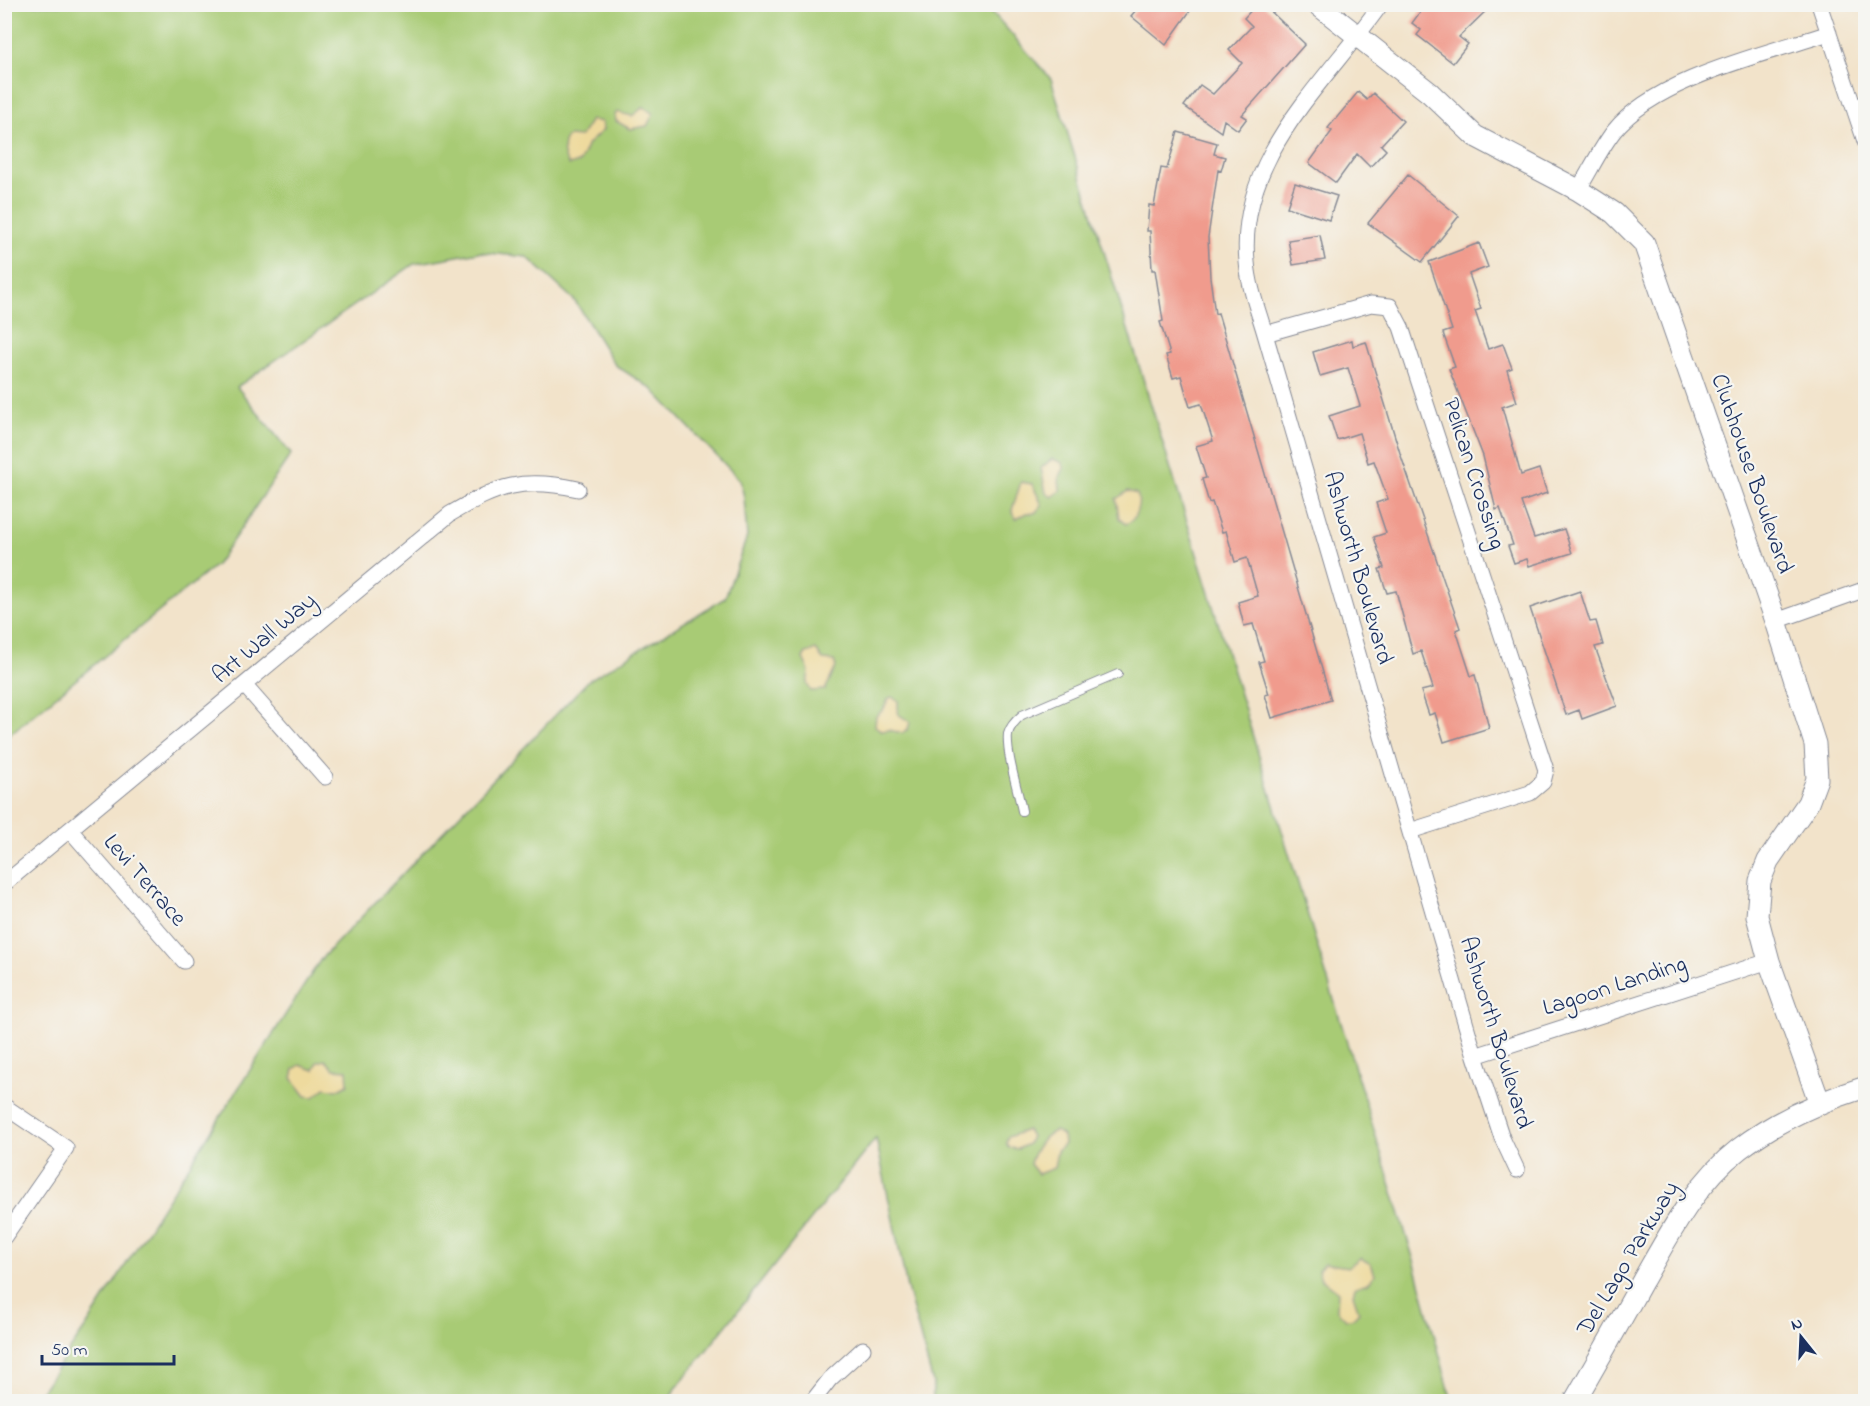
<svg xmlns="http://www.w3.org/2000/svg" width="1870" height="1406" font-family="'Indie Flower',sans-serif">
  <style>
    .green { fill: #a8cb74; stroke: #627d69; stroke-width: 1.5 }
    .sand { fill: #eeda9e; stroke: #84847e; stroke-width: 1.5 }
    .building { fill: #f09b8d }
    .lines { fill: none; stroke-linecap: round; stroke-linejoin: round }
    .lane-casing { stroke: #868994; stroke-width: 10 }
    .street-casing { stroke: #868994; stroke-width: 17 }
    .secondary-casing { stroke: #868994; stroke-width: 23 }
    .lane { stroke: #fff; stroke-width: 8 }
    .street { stroke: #fff; stroke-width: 15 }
    .secondary { stroke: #fff; stroke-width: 21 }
    .labels { text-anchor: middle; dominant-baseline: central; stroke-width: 4.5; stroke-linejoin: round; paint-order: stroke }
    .street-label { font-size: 24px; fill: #1b2f5e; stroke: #f6f6f2 }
  </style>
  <rect width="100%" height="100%" fill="#f6f6f2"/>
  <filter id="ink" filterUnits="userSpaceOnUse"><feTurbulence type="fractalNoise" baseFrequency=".0167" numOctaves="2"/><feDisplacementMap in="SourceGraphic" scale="12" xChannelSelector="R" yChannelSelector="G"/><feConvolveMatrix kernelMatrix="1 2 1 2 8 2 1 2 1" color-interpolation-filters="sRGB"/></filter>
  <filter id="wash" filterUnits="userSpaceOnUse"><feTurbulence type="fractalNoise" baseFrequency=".008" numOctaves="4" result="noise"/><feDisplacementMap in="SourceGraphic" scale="24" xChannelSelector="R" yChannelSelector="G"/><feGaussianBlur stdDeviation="1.35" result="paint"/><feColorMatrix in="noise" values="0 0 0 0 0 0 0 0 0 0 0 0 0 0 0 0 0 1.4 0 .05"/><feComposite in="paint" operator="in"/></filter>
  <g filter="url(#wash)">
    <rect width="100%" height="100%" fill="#f2e3ca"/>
    <path class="green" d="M 5,5 L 986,5 L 1051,79 L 1415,1264 L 1452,1401 L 933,1401 L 933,1383 L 907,1288 L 876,1138 L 666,1401 L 34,1401 L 86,1327 L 321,959 L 589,680 L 725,598 L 747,537 L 744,497 L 740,480 L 652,389 L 615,365 L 575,301 L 527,257 L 479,252 L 414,264 L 237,387 L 291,454 L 217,564 L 5,738 Z"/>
    <path class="sand" d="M 644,107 L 653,114 L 647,126 L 630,129 L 616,121 L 615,115 L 617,112 L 632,116 Z
      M 591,120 L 602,122 L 603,130 L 588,144 L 580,162 L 569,165 C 563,157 560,142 569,136 L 580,137 Z
      M 1052,459 L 1061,462 L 1064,468 L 1059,478 L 1060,491 L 1052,497 L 1046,493 L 1041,468 Z
      M 1021,482 L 1032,484 L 1042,505 L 1035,513 L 1026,513 L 1016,519 L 1012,510 Z
      M 1128,491 L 1137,494 C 1141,503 1136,521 1126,524 L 1119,518 L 1116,499 Z
      M 816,650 L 823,660 L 834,661 L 836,667 L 825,690 L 811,691 L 807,684 L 809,671 L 803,658 L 806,653 Z
      M 892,697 L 898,701 L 898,714 L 910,722 L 908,729 L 902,733 L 889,730 L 882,731 L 875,726 L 876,716 L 883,710 L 889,698 Z
      M 325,1060 L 334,1069 L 347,1070 L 348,1084 L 337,1090 L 325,1088 L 314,1097 L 306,1096 L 292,1078 L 294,1069 L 300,1065 L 314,1070 L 318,1062 Z
      M 1027,1130 L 1031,1136 L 1028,1144 L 1018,1149 L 1009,1148 L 1006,1143 L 1008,1137 Z
      M 1056,1131 L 1063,1136 L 1064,1144 L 1057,1151 L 1054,1168 L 1038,1174 L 1030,1164 C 1033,1152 1043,1134 1056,1131 Z
      M 1360,1258 L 1371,1264 L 1375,1275 L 1368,1283 L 1355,1287 L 1353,1294 L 1359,1312 L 1352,1319 L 1346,1319 L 1337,1310 L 1338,1292 L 1321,1279 L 1318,1270 L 1324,1263 L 1348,1267 Z"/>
    <g id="blocks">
      <path class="building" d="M 1141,4 L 1195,4 L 1166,45 L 1131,16 Z
        M 1257,4 L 1263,4 L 1305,44 L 1242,115 L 1247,118 L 1238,130 L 1224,120 L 1221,132 L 1184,106 L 1200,85 L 1213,94 L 1242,63 L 1229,50 L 1252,26 L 1244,18 Z
        M 1426,4 L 1493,4 L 1459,37 L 1468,44 L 1453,63 L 1417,35 L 1421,30 L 1412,23 Z
        M 1358,92 L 1367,100 L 1373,93 L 1403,121 L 1381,145 L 1386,150 L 1370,167 L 1357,154 L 1336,183 L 1309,163 L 1332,131 L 1328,128 Z
        M 1178,132 L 1217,143 L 1214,154 L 1225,157 L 1221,171 L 1218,170 L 1208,237 L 1210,277 L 1215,314 L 1218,313 L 1331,700 L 1272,718 L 1265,695 L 1269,694 L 1259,662 L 1264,661 L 1253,624 L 1244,626 L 1238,602 L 1258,596 L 1247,558 L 1235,562 L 1226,531 L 1222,532 L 1212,502 L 1209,503 L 1202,479 L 1206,478 L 1196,446 L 1213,441 L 1201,404 L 1190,407 L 1181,376 L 1173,378 L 1166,355 L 1170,354 L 1160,322 L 1163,321 L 1155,270 L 1152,270 L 1150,231 L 1147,231 L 1149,205 L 1154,206 L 1161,168 L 1167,169 Z
        M 1408,175 L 1459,216 L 1422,262 L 1368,223 Z
        M 1295,183 L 1337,196 L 1329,220 L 1287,207 Z
        M 1320,235 L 1325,260 L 1293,265 L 1288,240 Z
        M 1479,243 L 1488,267 L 1469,274 L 1481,309 L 1475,311 L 1488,349 L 1503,344 L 1512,368 L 1507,370 L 1517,402 L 1502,407 L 1521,475 L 1539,469 L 1547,493 L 1521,502 L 1534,538 L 1564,529 L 1572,553 L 1529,566 L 1527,559 L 1514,563 L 1508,546 L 1513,545 L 1500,508 L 1496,510 L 1483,456 L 1449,369 L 1455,367 L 1443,333 L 1452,330 L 1429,262 Z
        M 1352,340 L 1353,346 L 1366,342 L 1400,453 L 1460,628 L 1456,630 L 1471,676 L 1475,675 L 1489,728 L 1444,742 L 1435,713 L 1429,715 L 1421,691 L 1433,688 L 1421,651 L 1413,654 L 1396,591 L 1387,593 L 1379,569 L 1384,568 L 1374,537 L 1386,533 L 1376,503 L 1388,499 L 1374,461 L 1368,463 L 1359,433 L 1337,440 L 1329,416 L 1360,406 L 1348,368 L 1320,376 L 1313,352 Z
        M 1580,591 L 1590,622 L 1596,621 L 1603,645 L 1595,647 L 1617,706 L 1582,719 L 1579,710 L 1566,715 L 1530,608 Z"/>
    </g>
  </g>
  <g filter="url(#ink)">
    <use href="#blocks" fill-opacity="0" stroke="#868994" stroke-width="1.5"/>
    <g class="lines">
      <defs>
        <path id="lane" d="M 1022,811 C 1018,790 1006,754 1008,734 C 1010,726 1016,720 1022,715 L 1118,674"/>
        <path id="street" d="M 1381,4 C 1325,84 1237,156 1247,262 C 1249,287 1258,310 1265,334 L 1475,1056 L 1502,1138 L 1517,1170
          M 1819,4 L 1866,144
          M 1578,190 C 1590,171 1600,149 1614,131 C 1656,78 1766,54 1829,33
          M 1265,334 L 1371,304 L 1390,306 L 1401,327 L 1546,770 L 1543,782 L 1530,793 L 1410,831
          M 1776,621 L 1866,589
          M 245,686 L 325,777
          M 70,830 L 184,961
          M 4,884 L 450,514 C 499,485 522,477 578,489
          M 1475,1056 L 1769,961
          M 4,1106 L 66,1148 L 4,1237
          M 812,1402 L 830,1379 L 863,1349"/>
        <path id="secondary" d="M 1317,4 L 1430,93 L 1475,136 L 1578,190 L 1614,213 L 1644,243 L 1776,621 L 1815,744 L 1817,779 L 1808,803 L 1768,861 L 1760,881 L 1757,916 L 1769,961 L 1819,1101
          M 1574,1402 C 1597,1362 1620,1322 1642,1282 C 1669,1235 1695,1183 1739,1149 C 1777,1120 1820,1101 1866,1087"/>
      </defs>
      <use href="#lane" class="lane-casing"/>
      <use href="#street" class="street-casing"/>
      <use href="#secondary" class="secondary-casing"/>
      <use href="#lane" class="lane"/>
      <use href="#street" class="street"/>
      <use href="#secondary" class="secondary"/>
    </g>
  </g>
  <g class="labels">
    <g class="street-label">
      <text transform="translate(1473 474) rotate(72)">Pelican Crossing</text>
      <text transform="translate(1751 474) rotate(71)">Clubhouse Boulevard</text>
      <text transform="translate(1357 568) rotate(74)">Ashworth Boulevard</text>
      <text transform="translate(265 639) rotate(-40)">Art Wall Way</text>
      <text transform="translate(144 881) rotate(49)">Levi Terrace</text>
      <text transform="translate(1615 987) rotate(-18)">Lagoon Landing</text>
      <text transform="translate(1495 1033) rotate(73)">Ashworth Boulevard</text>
      <text transform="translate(1629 1259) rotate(-59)">Del Lago Parkway</text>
    </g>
  </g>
  <rect width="1870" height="1406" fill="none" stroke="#f6f6f2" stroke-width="24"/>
  <g transform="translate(1801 1337) rotate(342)" stroke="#f6f6f2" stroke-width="4.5" paint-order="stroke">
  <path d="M0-4.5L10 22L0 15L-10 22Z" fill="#1b2f5e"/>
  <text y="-9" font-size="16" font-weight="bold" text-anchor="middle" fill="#1b2f5e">N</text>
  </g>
  <path d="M42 1355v9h132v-9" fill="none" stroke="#1b2f5e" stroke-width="3"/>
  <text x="51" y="1355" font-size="18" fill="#1b2f5e" stroke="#f6f6f2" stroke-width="4.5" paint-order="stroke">50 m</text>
</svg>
